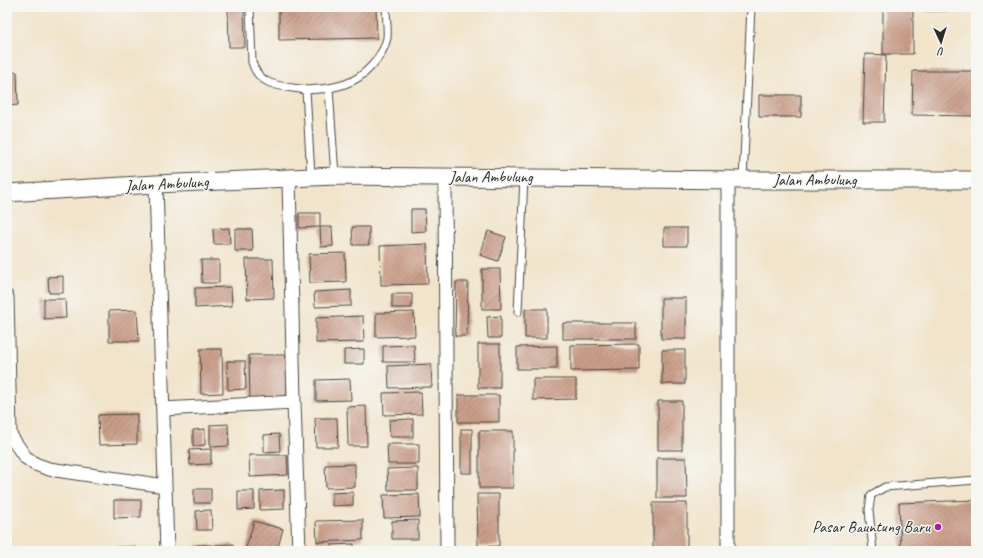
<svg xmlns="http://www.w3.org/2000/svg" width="983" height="558" font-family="Caveat,sans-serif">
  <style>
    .building { fill: url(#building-hatch) }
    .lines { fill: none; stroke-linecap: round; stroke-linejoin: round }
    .service-casing { stroke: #494743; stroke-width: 9 }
    .minor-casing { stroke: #494743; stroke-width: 15 }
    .tertiary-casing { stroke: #494743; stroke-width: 19 }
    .service { stroke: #fff; stroke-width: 7 }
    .minor { stroke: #fff; stroke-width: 13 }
    .tertiary { stroke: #fff; stroke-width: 17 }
    .poi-dot { fill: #b5179e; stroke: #f6f6f2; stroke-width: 1.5 }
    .labels { text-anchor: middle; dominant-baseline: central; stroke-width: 3; stroke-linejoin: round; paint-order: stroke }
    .street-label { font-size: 16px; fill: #2b2b2b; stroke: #f6f6f2 }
    .poi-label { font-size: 16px; fill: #2b2b2b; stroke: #f6f6f2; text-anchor: end }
  </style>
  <defs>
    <pattern id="building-hatch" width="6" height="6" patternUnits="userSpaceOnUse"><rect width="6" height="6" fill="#ca9e8a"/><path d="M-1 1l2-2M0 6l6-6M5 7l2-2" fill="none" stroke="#a48171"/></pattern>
  </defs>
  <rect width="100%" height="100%" fill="#f6f6f2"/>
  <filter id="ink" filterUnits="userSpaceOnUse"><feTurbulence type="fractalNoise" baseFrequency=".025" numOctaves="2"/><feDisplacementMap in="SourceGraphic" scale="8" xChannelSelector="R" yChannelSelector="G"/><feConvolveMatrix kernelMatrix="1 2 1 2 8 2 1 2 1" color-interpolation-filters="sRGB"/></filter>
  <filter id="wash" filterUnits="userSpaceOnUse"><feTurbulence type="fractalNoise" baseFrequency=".012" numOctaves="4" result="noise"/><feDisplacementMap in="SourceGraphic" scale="16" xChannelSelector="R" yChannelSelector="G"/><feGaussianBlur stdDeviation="0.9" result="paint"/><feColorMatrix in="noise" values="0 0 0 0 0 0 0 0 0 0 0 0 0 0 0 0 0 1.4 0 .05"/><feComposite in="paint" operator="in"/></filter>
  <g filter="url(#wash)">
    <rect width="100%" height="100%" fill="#f1e4cb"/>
    <g id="blocks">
      <path class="building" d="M 228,7 L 244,7 L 245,47 L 229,47 Z
        M 279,7 L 376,7 L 377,38 L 279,40 Z
        M 883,7 L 913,7 L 913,54 L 883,54 Z
        M 920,7 L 976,7 L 976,11 L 920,11 Z
        M 865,54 L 886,55 L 884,122 L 863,122 Z
        M 913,71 L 976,71 L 976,116 L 912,115 Z
        M 7,72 L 17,72 L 18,105 L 7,106 Z
        M 759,95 L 801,95 L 801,117 L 759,117 Z
        M 411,209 L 425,209 L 426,231 L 411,232 Z
        M 299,213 L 320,213 L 320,227 L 299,228 Z
        M 320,227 L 332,227 L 333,246 L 321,247 Z
        M 352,227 L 369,227 L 369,245 L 353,245 Z
        M 229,228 L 230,244 L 214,244 L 213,229 Z
        M 664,228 L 687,228 L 687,246 L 664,246 Z
        M 235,229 L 252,229 L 253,251 L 235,251 Z
        M 488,231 L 506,237 L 498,261 L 480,255 Z
        M 427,244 L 428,284 L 381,285 L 380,246 Z
        M 345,253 L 346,282 L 310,283 L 309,254 Z
        M 246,259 L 273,259 L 274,298 L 247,299 Z
        M 201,260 L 219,260 L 219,283 L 202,283 Z
        M 482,269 L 500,269 L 501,309 L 482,309 Z
        M 63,276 L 63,293 L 49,293 L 48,277 Z
        M 456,282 L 468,282 L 467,336 L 455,336 Z
        M 231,287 L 232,306 L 195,308 L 195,288 Z
        M 351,290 L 351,306 L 315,307 L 314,292 Z
        M 392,294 L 412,294 L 412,308 L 392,308 Z
        M 661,298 L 686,298 L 686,339 L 661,339 Z
        M 44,299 L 65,299 L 66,318 L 44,319 Z
        M 525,309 L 547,309 L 547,338 L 525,338 Z
        M 137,310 L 139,341 L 109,341 L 109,311 Z
        M 414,312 L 415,336 L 376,337 L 376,313 Z
        M 363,316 L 364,342 L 316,343 L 316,318 Z
        M 501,316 L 501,338 L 488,338 L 487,317 Z
        M 563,323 L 636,323 L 636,339 L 563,339 Z
        M 478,344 L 500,344 L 500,388 L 478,388 Z
        M 639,344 L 639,370 L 571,371 L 571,345 Z
        M 414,345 L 415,362 L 383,362 L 383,346 Z
        M 557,346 L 557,369 L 517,369 L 517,347 Z
        M 200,349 L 222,349 L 223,393 L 201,394 Z
        M 364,349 L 364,364 L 344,364 L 344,350 Z
        M 662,350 L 685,350 L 685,384 L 662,384 Z
        M 249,355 L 286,355 L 287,400 L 250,401 Z
        M 227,361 L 245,361 L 246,389 L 228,390 Z
        M 431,364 L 432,387 L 389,388 L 388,366 Z
        M 350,379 L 351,400 L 316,401 L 316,380 Z
        M 533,379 L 576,379 L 576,399 L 533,400 Z
        M 421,392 L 422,414 L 384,415 L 383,393 Z
        M 458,395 L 499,395 L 499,422 L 458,422 Z
        M 658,401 L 682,401 L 682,450 L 658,450 Z
        M 366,406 L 367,446 L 348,446 L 347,407 Z
        M 137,414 L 137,444 L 99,445 L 98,415 Z
        M 315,418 L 337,418 L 338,447 L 316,447 Z
        M 413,419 L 413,437 L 390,437 L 389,420 Z
        M 228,424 L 229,446 L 210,447 L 210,425 Z
        M 205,429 L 205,445 L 193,446 L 193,430 Z
        M 461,429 L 472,429 L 472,473 L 461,473 Z
        M 479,431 L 513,431 L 513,488 L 479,488 Z
        M 279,434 L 280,451 L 264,452 L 264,435 Z
        M 387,444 L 419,444 L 419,464 L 388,464 Z
        M 211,449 L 211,464 L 190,465 L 189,450 Z
        M 249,455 L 287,455 L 288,475 L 250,477 Z
        M 657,458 L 686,458 L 687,498 L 657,498 Z
        M 355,464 L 355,487 L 326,488 L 325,465 Z
        M 418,468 L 418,490 L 388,490 L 387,469 Z
        M 194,489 L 211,489 L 211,503 L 194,503 Z
        M 284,490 L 284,509 L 260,510 L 260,491 Z
        M 238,491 L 254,491 L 254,509 L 238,510 Z
        M 353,492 L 353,505 L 332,506 L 332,493 Z
        M 419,494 L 420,517 L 384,518 L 383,495 Z
        M 477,494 L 499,494 L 499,546 L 478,547 Z
        M 114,500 L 141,500 L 141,517 L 114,518 Z
        M 976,500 L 976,551 L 901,551 L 899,503 Z
        M 653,503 L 687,503 L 687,551 L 653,551 Z
        M 211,510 L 212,530 L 197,530 L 196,511 Z
        M 363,520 L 363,540 L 317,542 L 316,521 Z
        M 418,520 L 418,539 L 392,539 L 392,521 Z
        M 254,521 L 283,529 L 277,551 L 245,551 Z
        M 7,539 L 10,539 L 10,551 L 7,551 Z
        M 233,544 L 233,551 L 216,551 L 216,545 Z
        M 354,544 L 354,551 L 331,551 L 331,545 Z
        M 197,545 L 212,545 L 212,551 L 197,551 Z
        M 111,547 L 135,547 L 135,551 L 111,551 Z"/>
    </g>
  </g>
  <g filter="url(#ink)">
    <use href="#blocks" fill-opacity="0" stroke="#494743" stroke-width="1"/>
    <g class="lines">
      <defs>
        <path id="service" d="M 250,7 L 252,62 C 259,88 284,86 306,90 L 311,176
          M 329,89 L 335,176
          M 306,90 C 319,89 332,89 345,84 C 364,78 383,57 387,38 C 388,28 386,17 386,7
          M 743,180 L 751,7
          M 518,312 L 524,177
          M 873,551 L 869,510 L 871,495 L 885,487 L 976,480"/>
        <path id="minor" d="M 445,177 L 447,551
          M 289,178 L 294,402 L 299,551
          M 156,184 L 167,551
          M 7,297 L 10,435 L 25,457 L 35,464 L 49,469 L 165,486
          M 163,409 L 294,402
          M 728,551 L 728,179"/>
        <path id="tertiary" d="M 7,193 L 156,184 L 335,176 L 743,180 L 976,180"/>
      </defs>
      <use href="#service" class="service-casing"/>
      <use href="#minor" class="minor-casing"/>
      <use href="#tertiary" class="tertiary-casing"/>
      <use href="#service" class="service"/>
      <use href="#minor" class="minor"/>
      <use href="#tertiary" class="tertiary"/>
    </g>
  </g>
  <circle class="poi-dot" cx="938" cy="527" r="4"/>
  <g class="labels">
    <g class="street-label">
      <text x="491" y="177">Jalan Ambulung</text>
      <text x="815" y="180">Jalan Ambulung</text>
      <text transform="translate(167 184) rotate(-3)">Jalan Ambulung</text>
    </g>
    <g class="poi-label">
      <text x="930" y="527">Pasar Bauntung Baru</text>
    </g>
  </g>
  <rect width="983" height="558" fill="none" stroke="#f6f6f2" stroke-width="24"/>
  <g transform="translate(941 42) rotate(176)" stroke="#f6f6f2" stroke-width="3" paint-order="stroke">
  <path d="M0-3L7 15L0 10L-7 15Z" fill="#2b2b2b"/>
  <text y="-6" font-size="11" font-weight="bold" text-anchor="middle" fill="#2b2b2b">U</text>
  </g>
</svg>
